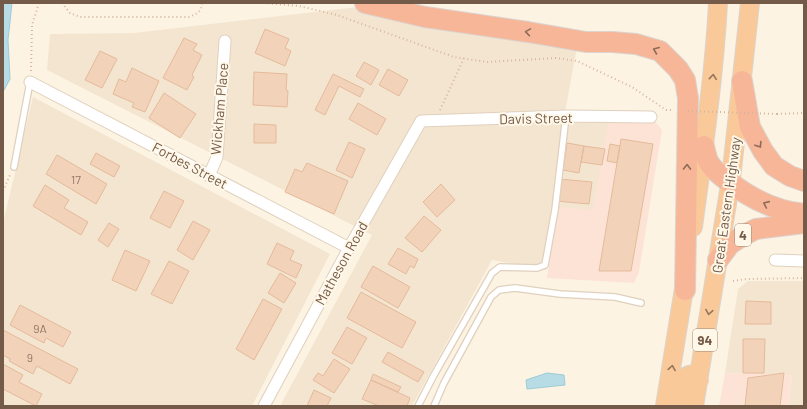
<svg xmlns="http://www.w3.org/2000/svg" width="807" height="409" font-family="Barlow,sans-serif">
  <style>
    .residential { fill: #f4e5d0 }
    .commercial { fill: #fde3d6 }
    .water { fill: #b7dce6; stroke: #9dcbd7 }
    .building { fill: #f2d3ba; stroke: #e4ba9a }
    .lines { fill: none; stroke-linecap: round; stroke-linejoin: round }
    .service-casing { stroke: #e0d0be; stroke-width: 8 }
    .minor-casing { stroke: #e0d0be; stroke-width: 13 }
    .trunk-casing { stroke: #dbd4cf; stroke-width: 20 }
    .motorway-casing { stroke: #dbd4cf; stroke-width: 22 }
    .path { stroke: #d6b69d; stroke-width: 2; stroke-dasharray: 1 3; stroke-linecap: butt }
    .service { stroke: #fff; stroke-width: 5.5 }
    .minor { stroke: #fff; stroke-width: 11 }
    .trunk { stroke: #f9c999; stroke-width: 18 }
    .motorway { stroke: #f7b698; stroke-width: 20 }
    .path-bridge { stroke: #d6b69d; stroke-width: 2; stroke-dasharray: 1 3; stroke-linecap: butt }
    .oneway { stroke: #8e6c58 }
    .oneway2 { stroke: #95765c }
    .labels { text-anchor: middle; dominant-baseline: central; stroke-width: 4; stroke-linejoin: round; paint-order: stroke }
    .number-label { font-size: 12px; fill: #947864 }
    .shield { fill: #fff7e8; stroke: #9e8978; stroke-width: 1 }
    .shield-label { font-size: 13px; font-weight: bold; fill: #745a48 }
    .street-label { font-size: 14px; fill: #745a48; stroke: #fff7e8 }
  </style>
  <rect width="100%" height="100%" fill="#fcf3e2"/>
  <path class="residential" d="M 393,3 L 579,36 L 565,112 L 611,114 L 597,213 L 553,209 L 546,270 L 492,260 L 412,406 L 280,406 L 372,235 L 47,70 L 50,34 L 134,33 Z
    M 33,97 L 330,254 L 252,406 L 3,406 L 3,223 Z
    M 748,281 L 804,281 L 804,406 L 789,406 L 792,375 L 725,373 L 738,289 Z"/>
  <path class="commercial" d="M 609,117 L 651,117 L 662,130 L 639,272 L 634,283 L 547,278 L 557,207 L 593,210 Z
    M 725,373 L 792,375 L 789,406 L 719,406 Z"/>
  <path class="water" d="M 3,3 L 12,3 L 8,40 L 10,79 L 3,92 Z
    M 547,373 L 564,375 L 565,385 L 527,389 L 526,380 Z"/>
  <path class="building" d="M 265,29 L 289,39 L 285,48 L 291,51 L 285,66 L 255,53 Z
    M 184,38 L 197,44 L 193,50 L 202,55 L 192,75 L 194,77 L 187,90 L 163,78 Z
    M 100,51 L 117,59 L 102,88 L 85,80 Z
    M 364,62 L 379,70 L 371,85 L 356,76 Z
    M 132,68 L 159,81 L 145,112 L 132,107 L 134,103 L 113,94 L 119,79 L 126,82 Z
    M 388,69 L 408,80 L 399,96 L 379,85 Z
    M 254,72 L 287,74 L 286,90 L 288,91 L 287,107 L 253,105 Z
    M 333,74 L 364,89 L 360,97 L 339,86 L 325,115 L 315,110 Z
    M 164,93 L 196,114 L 180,138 L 149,118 Z
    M 358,103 L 386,119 L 377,135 L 349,119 Z
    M 254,124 L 276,125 L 276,143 L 254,143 Z
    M 621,139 L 653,144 L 631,271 L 599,271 Z
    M 349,142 L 365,149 L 352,178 L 336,170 Z
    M 567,143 L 584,146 L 579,173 L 563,170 Z
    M 610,144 L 620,146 L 617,163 L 607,161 Z
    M 584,146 L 605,149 L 602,165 L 581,162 Z
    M 96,153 L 120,166 L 114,177 L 90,164 Z
    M 57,155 L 107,184 L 96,204 L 46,174 Z
    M 307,163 L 348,181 L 334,214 L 285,192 L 295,169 L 302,172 Z
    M 559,179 L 592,182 L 589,204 L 556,201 Z
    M 441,184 L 455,200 L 437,217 L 423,202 Z
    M 45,185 L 69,200 L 64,208 L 88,222 L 81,235 L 33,206 Z
    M 164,191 L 184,201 L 170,228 L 150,218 Z
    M 424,216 L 441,230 L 422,252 L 405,238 Z
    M 193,221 L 210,230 L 193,260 L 177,250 Z
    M 109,223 L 119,229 L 108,247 L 98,240 Z
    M 277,243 L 294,251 L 290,260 L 302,265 L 296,278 L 267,264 Z
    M 398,248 L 418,259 L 414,268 L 410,266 L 406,274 L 388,264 Z
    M 125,250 L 150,261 L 136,291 L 112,280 Z
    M 169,261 L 189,271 L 172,304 L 151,294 Z
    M 373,266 L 410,287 L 398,308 L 361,287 Z
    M 280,273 L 296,283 L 284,303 L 268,293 Z
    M 361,292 L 416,322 L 402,348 L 347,318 Z
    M 263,299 L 282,309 L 254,360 L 236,349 Z
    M 746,301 L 771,302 L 771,324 L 745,324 Z
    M 20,305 L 71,332 L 63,347 L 46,338 L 44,343 L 10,325 Z
    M 347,327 L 367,338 L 352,364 L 332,353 Z
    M 3,330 L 78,369 L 70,384 L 37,366 L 33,374 L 9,361 L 10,359 L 3,355 Z
    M 743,339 L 765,339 L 764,373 L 743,373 Z
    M 388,352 L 424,372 L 418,382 L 382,362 Z
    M 334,359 L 350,369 L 334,393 L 313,380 L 318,373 L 323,376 Z
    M 3,364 L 23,375 L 19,382 L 42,394 L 36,406 L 3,389 Z
    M 784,373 L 780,406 L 745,406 L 748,378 Z
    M 373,374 L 401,387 L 398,392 L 371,380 Z
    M 371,380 L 410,398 L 407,406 L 379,406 L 362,399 Z
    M 314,390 L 331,398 L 327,406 L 307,406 Z"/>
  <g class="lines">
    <defs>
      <path id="service" d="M 14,167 L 30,82
        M 418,406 L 434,375 L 492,273 L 500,267 L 537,268 L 545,265 L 555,210 L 566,116
        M 434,406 L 444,383 L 491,297 L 499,290 L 515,288 L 560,294 L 615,297 L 641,303"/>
      <path id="minor" d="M 30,82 L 349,248
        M 209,176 L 217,157 L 225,41
        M 775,260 L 804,261
        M 264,406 L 349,248 L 421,121 L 566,116 L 651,117"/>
      <path id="trunk" d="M 693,227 C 703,152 714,78 718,3
        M 665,406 L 686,276
        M 679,406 C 681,396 682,362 699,380
        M 694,406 L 731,179 L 750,3"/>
      <path id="motorway" d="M 365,3 L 425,17 L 528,32 L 586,42 L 612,42 L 636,44 L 660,51 L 678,69 L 685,80 L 688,98 L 685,290
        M 742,81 L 750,127 L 763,151 L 774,166 L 790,176 L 804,181
        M 704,146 C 705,151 706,156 708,161 C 712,169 721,176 728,181 C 751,199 775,211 804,214
        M 718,260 L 730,244 L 744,235 L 756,229 L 804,223"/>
    </defs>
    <use href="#service" class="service-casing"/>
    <use href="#minor" class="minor-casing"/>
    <use href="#trunk" class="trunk-casing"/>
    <use href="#motorway" class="motorway-casing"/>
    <path class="path" d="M 62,3 L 70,13 L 80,17 L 189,17 C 196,14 202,12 202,3
      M 264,3 L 299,6 L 337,15 L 454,57 L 487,62 L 556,58 L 577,61 L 632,87 L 666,110 L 673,110
      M 31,71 L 32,25 L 39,3
      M 440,110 L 464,58
      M 777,114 L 804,113
      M 3,191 L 10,175
      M 733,281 L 747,279 L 804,278"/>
    <use href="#service" class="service"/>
    <use href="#minor" class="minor"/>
    <use href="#trunk" class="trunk"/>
    <use href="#motorway" class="motorway"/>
    <path class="path-bridge" d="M 688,111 L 777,114"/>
  </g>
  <defs><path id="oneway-chevron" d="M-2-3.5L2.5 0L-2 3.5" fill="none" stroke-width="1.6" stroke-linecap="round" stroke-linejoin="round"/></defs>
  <g class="oneway">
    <use href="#oneway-chevron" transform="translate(528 32) rotate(-171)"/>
    <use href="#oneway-chevron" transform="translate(656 50) rotate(-158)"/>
    <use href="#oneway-chevron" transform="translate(759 145) rotate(58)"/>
    <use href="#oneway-chevron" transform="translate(687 167) rotate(-89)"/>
    <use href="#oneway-chevron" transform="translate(766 204) rotate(-156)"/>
  </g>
  <g class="oneway2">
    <use href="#oneway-chevron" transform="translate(713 77) rotate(-84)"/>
    <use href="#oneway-chevron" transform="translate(709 312) rotate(99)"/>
    <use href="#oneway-chevron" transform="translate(672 368) rotate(-81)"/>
  </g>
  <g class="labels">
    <g class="number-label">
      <text x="76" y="179">17</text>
      <text x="40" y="328">9A</text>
      <text x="30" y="357">9</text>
    </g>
    <g class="shield">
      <rect x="735" y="224" width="16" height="22" rx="3"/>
      <rect x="693" y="329" width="24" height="22" rx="3"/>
    </g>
    <g class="shield-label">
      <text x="743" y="235">4</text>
      <text x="705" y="340">94</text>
    </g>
    <g class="street-label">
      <text transform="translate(219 109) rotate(-85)">Wickham Place</text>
      <text transform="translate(536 118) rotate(-1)">Davis Street</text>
      <text transform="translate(190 165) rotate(28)">Forbes Street</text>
      <text transform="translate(726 205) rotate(-82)">Great Eastern Highway</text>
      <text transform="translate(341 263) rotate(-61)">Matheson Road</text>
    </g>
  </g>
  <rect width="807" height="409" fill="none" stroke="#745a48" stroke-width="8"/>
</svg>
